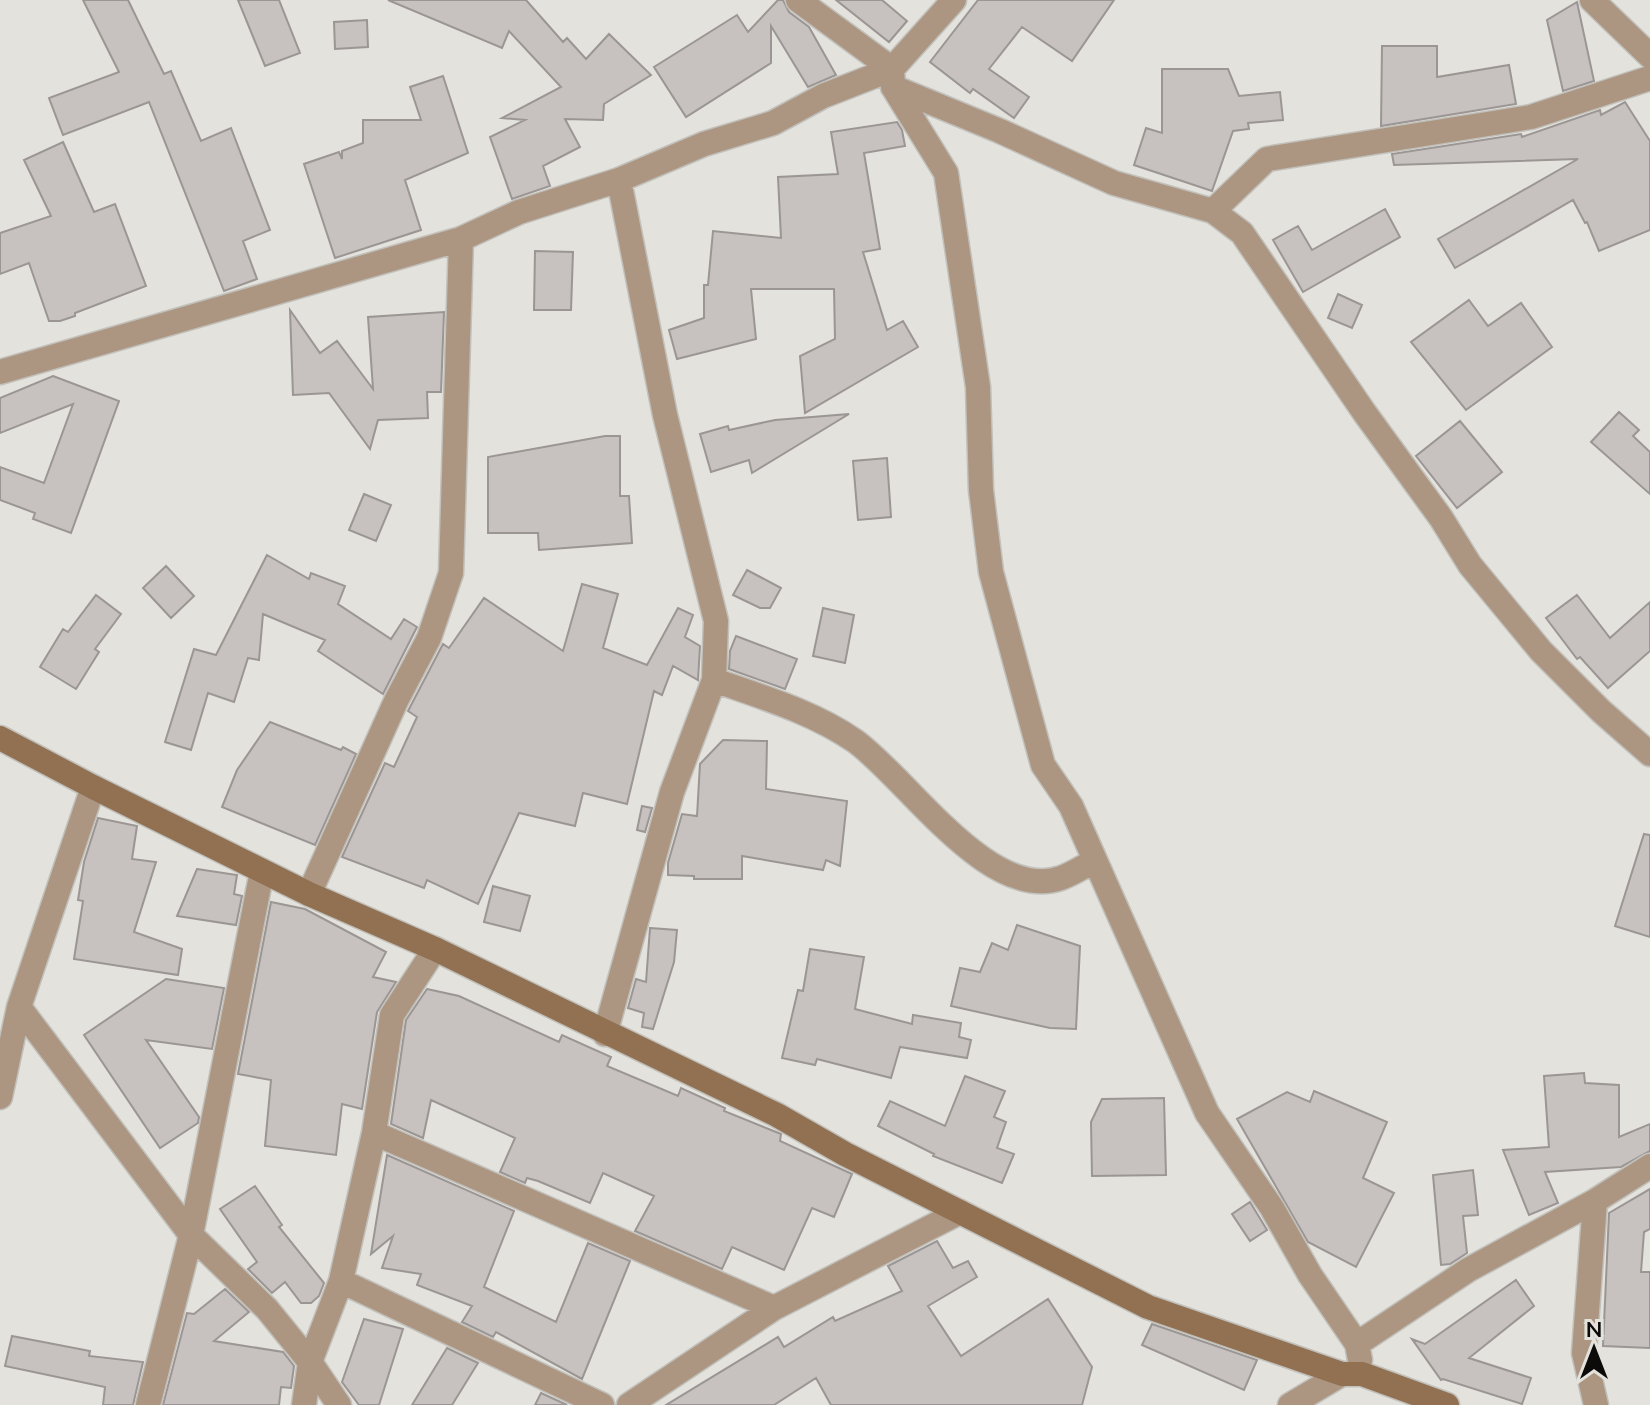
<svg xmlns="http://www.w3.org/2000/svg" width="1650" height="1405" font-family="Mulish,sans-serif">
  <style>
    .building { fill: #c7c1bf; stroke: #9b9694; stroke-width: 2 }
    .lines { fill: none; stroke-linecap: round; stroke-linejoin: round }
    .street-casing { stroke: #c1c0bb; stroke-width: 27 }
    .secondary-casing { stroke: #c1c0bb; stroke-width: 27 }
    .street { stroke: #ad9681; stroke-width: 24 }
    .secondary { stroke: #927153; stroke-width: 24 }
  </style>
  <rect width="100%" height="100%" fill="#e3e2dd"/>
  <path class="building" d="M 83,0 L 128,0 L 164,74 L 171,71 L 201,141 L 231,128 L 270,230 L 243,241 L 257,279 L 224,291 L 149,102 L 63,135 L 49,98 L 119,72 Z
    M 238,0 L 279,0 L 300,53 L 265,66 Z
    M 388,0 L 526,0 L 563,42 L 567,38 L 586,59 L 609,34 L 651,75 L 604,104 L 603,120 L 565,119 L 580,147 L 543,166 L 550,186 L 512,199 L 490,137 L 525,120 L 502,118 L 561,87 L 509,31 L 502,48 Z
    M 778,0 L 783,0 L 789,12 L 809,27 L 836,75 L 808,87 L 771,26 L 771,63 L 686,117 L 654,67 L 737,15 L 748,32 Z
    M 836,0 L 882,0 L 907,21 L 889,42 Z
    M 978,0 L 1114,0 L 1072,61 L 1022,27 L 989,69 L 1029,97 L 1014,118 L 973,89 L 970,93 L 930,62 Z
    M 1577,2 L 1594,81 L 1563,91 L 1547,20 Z
    M 367,20 L 368,47 L 335,49 L 334,22 Z
    M 1382,46 L 1437,46 L 1437,77 L 1509,65 L 1516,104 L 1381,126 Z
    M 1162,69 L 1228,69 L 1239,96 L 1280,92 L 1283,120 L 1248,123 L 1249,129 L 1233,131 L 1212,191 L 1134,165 L 1146,128 L 1162,133 Z
    M 443,76 L 468,153 L 405,180 L 421,230 L 335,258 L 304,164 L 339,152 L 342,159 L 342,151 L 363,143 L 363,120 L 421,120 L 410,87 Z
    M 1625,102 L 1650,141 L 1650,230 L 1599,251 L 1587,222 L 1585,223 L 1573,200 L 1455,268 L 1438,239 L 1578,159 L 1394,165 L 1392,154 L 1521,134 L 1522,137 L 1600,110 L 1601,115 Z
    M 897,122 L 902,130 L 905,146 L 864,153 L 880,249 L 863,252 L 887,330 L 903,321 L 918,347 L 805,413 L 800,356 L 835,339 L 834,289 L 751,289 L 756,339 L 677,359 L 669,330 L 704,318 L 704,285 L 708,285 L 713,231 L 781,238 L 778,177 L 838,174 L 831,132 Z
    M 63,142 L 94,212 L 115,204 L 146,286 L 75,313 L 75,316 L 60,321 L 49,321 L 29,263 L 0,274 L 0,233 L 51,216 L 24,160 Z
    M 1385,209 L 1400,237 L 1303,292 L 1273,240 L 1298,226 L 1312,250 Z
    M 535,251 L 573,252 L 571,310 L 534,310 Z
    M 1338,294 L 1362,305 L 1352,328 L 1328,318 Z
    M 1469,300 L 1488,326 L 1521,303 L 1552,347 L 1466,410 L 1411,342 Z
    M 290,310 L 320,353 L 337,341 L 373,389 L 368,317 L 444,312 L 441,392 L 427,392 L 428,418 L 378,420 L 370,449 L 329,393 L 293,395 Z
    M 53,376 L 119,401 L 71,533 L 33,519 L 35,513 L 0,500 L 0,467 L 44,483 L 73,404 L 0,433 L 0,398 Z
    M 1619,412 L 1639,430 L 1633,436 L 1650,452 L 1650,494 L 1591,442 Z
    M 849,414 L 752,473 L 749,460 L 711,472 L 700,434 L 728,426 L 729,430 L 775,420 Z
    M 1460,421 L 1502,472 L 1457,508 L 1416,456 Z
    M 605,436 L 620,436 L 620,496 L 629,496 L 632,543 L 539,550 L 538,533 L 488,533 L 488,457 Z
    M 887,458 L 891,517 L 858,520 L 853,461 Z
    M 364,494 L 391,505 L 376,541 L 349,530 Z
    M 267,555 L 309,579 L 311,573 L 345,586 L 338,604 L 391,639 L 404,619 L 417,627 L 383,694 L 318,651 L 325,640 L 263,614 L 259,660 L 248,658 L 234,702 L 208,693 L 191,750 L 165,742 L 194,649 L 216,655 Z
    M 166,566 L 194,596 L 171,618 L 143,588 Z
    M 747,570 L 781,588 L 770,608 L 760,608 L 733,595 Z
    M 582,584 L 618,594 L 603,648 L 647,665 L 678,608 L 693,615 L 685,637 L 700,646 L 698,680 L 673,666 L 662,695 L 654,691 L 627,804 L 583,793 L 575,826 L 519,813 L 478,904 L 427,880 L 424,888 L 342,857 L 385,763 L 394,767 L 417,717 L 408,711 L 443,644 L 449,648 L 484,598 L 563,651 Z
    M 96,595 L 121,614 L 95,649 L 99,652 L 76,689 L 40,667 L 63,629 L 68,632 Z
    M 1577,595 L 1610,638 L 1650,602 L 1650,651 L 1608,688 L 1580,657 L 1577,659 L 1546,618 Z
    M 823,608 L 854,615 L 845,663 L 813,656 Z
    M 736,636 L 797,659 L 785,689 L 729,669 L 730,651 Z
    M 270,722 L 341,750 L 343,747 L 356,754 L 315,845 L 222,807 L 237,770 Z
    M 723,740 L 767,741 L 766,789 L 847,801 L 840,866 L 826,860 L 823,870 L 742,856 L 742,879 L 694,879 L 694,876 L 668,875 L 668,863 L 682,814 L 697,816 L 700,764 Z
    M 642,806 L 652,808 L 645,832 L 637,830 Z
    M 98,818 L 137,826 L 132,859 L 156,862 L 134,932 L 182,949 L 178,975 L 74,959 L 83,901 L 78,900 L 84,862 Z
    M 1644,834 L 1650,835 L 1650,937 L 1615,926 Z
    M 197,869 L 237,875 L 234,894 L 242,896 L 236,925 L 177,916 Z
    M 493,886 L 530,896 L 520,931 L 484,922 Z
    M 271,902 L 305,909 L 386,952 L 373,977 L 396,982 L 377,1012 L 362,1109 L 342,1104 L 336,1155 L 265,1146 L 271,1080 L 238,1074 Z
    M 1017,925 L 1080,946 L 1076,1029 L 1050,1028 L 951,1006 L 960,968 L 980,972 L 992,943 L 1008,950 Z
    M 650,928 L 677,930 L 674,962 L 653,1029 L 642,1027 L 644,1013 L 628,1008 L 636,979 L 646,982 Z
    M 810,949 L 864,957 L 855,1009 L 912,1024 L 913,1015 L 961,1023 L 959,1037 L 971,1040 L 967,1058 L 900,1047 L 891,1078 L 817,1059 L 815,1065 L 782,1058 L 798,990 L 803,991 Z
    M 166,979 L 224,988 L 212,1049 L 146,1040 L 199,1117 L 198,1123 L 160,1148 L 84,1035 Z
    M 427,989 L 459,996 L 559,1042 L 562,1035 L 611,1057 L 607,1066 L 678,1096 L 681,1088 L 725,1108 L 724,1111 L 781,1134 L 780,1141 L 852,1174 L 834,1217 L 812,1208 L 784,1270 L 732,1247 L 722,1269 L 635,1231 L 654,1196 L 603,1173 L 590,1203 L 538,1181 L 527,1178 L 525,1183 L 500,1172 L 515,1138 L 431,1100 L 423,1138 L 391,1124 L 406,1020 Z
    M 1584,1073 L 1585,1083 L 1619,1085 L 1619,1137 L 1650,1124 L 1650,1151 L 1621,1167 L 1545,1172 L 1558,1203 L 1529,1215 L 1503,1150 L 1549,1147 L 1544,1076 Z
    M 965,1076 L 1005,1091 L 994,1117 L 1006,1122 L 997,1148 L 1014,1154 L 1002,1183 L 933,1156 L 934,1154 L 878,1126 L 890,1101 L 945,1126 Z
    M 1314,1091 L 1387,1122 L 1363,1178 L 1394,1193 L 1356,1267 L 1308,1242 L 1237,1119 L 1287,1092 L 1310,1102 Z
    M 1164,1098 L 1166,1175 L 1092,1176 L 1091,1122 L 1102,1099 Z
    M 387,1155 L 514,1211 L 484,1287 L 556,1322 L 588,1243 L 630,1261 L 582,1379 L 496,1332 L 493,1337 L 462,1322 L 472,1306 L 417,1285 L 421,1274 L 382,1268 L 393,1236 L 371,1254 Z
    M 1473,1170 L 1478,1215 L 1463,1216 L 1467,1253 L 1450,1264 L 1441,1265 L 1433,1175 Z
    M 255,1186 L 282,1225 L 279,1227 L 324,1283 L 319,1296 L 311,1303 L 301,1303 L 285,1282 L 272,1293 L 248,1269 L 257,1262 L 220,1209 Z
    M 1650,1189 L 1650,1229 L 1644,1232 L 1641,1272 L 1650,1272 L 1650,1348 L 1603,1346 L 1609,1213 Z
    M 1250,1202 L 1267,1230 L 1250,1241 L 1232,1214 Z
    M 937,1241 L 953,1268 L 968,1261 L 977,1277 L 928,1306 L 961,1356 L 1048,1299 L 1092,1367 L 1082,1405 L 831,1405 L 816,1378 L 774,1405 L 666,1405 L 778,1337 L 784,1347 L 833,1317 L 835,1321 L 902,1291 L 888,1266 Z
    M 1516,1280 L 1534,1306 L 1469,1358 L 1531,1378 L 1522,1404 L 1443,1379 L 1441,1380 L 1412,1339 L 1425,1344 Z
    M 225,1289 L 249,1312 L 214,1341 L 283,1352 L 294,1366 L 291,1388 L 281,1387 L 279,1405 L 163,1405 L 187,1313 L 194,1314 Z
    M 364,1319 L 403,1329 L 379,1405 L 359,1405 L 342,1382 Z
    M 1152,1324 L 1257,1360 L 1244,1390 L 1142,1345 Z
    M 12,1336 L 90,1351 L 89,1356 L 143,1362 L 133,1405 L 103,1405 L 105,1387 L 5,1366 Z
    M 447,1348 L 478,1363 L 452,1405 L 412,1405 Z
    M 541,1393 L 567,1405 L 535,1405 Z"/>
  <g class="lines">
    <defs>
      <path id="street" d="M 798,0 L 892,69 L 954,0
        M 1592,0 L 1650,56
        M 893,87 L 946,173 L 978,387 L 981,490 L 991,572 L 1043,765 L 1071,806 L 1207,1113 L 1272,1208 L 1310,1275 L 1357,1344
        M 1213,211 L 1267,159 L 1531,117 L 1650,78
        M 0,372 L 461,239 L 519,212 L 619,180 L 704,144 L 773,123 L 823,96 L 892,69 L 893,87 L 1000,131 L 1114,183 L 1213,211 L 1242,233 L 1364,412 L 1441,518 L 1470,565 L 1541,651 L 1601,711 L 1650,754
        M 714,680 C 762,697 813,712 855,741 C 907,778 989,903 1061,878 C 1072,874 1083,867 1094,861
        M 309,894 L 396,701 L 429,638 L 451,573 L 461,239
        M 19,1007 L 191,1235 L 267,1309 L 310,1362 L 339,1405
        M 605,1034 L 672,792 L 714,680 L 716,621 L 665,415 L 619,180
        M 0,1097 L 19,1007 L 93,787
        M 374,1133 L 774,1308
        M 1595,1201 L 1584,1353 L 1596,1405
        M 341,1281 L 602,1405
        M 1360,1360 L 1357,1344 L 1468,1270 L 1595,1201 L 1650,1166
        M 148,1405 L 191,1235 L 262,871
        M 304,1405 L 310,1362 L 341,1281 L 374,1133 L 392,1015 L 435,949
        M 629,1405 L 774,1308 L 960,1212
        M 1290,1405 L 1342,1374"/>
      <path id="secondary" d="M 0,738 L 93,787 L 309,894 L 435,949 L 777,1115 L 845,1154 L 1148,1307 L 1342,1374 L 1362,1374 L 1447,1405"/>
    </defs>
    <use href="#street" class="street-casing"/>
    <use href="#secondary" class="secondary-casing"/>
    <use href="#street" class="street"/>
    <use href="#secondary" class="secondary"/>
  </g>
  <g transform="translate(1594 1349)" stroke="#e3e2dd" stroke-width="6" paint-order="stroke">
  <path d="M0-6L14 30L0 20L-14 30Z" fill="#0c0b0a"/>
  <text y="-12" font-size="22" font-weight="bold" text-anchor="middle" fill="#0c0b0a">N</text>
  </g>
</svg>
